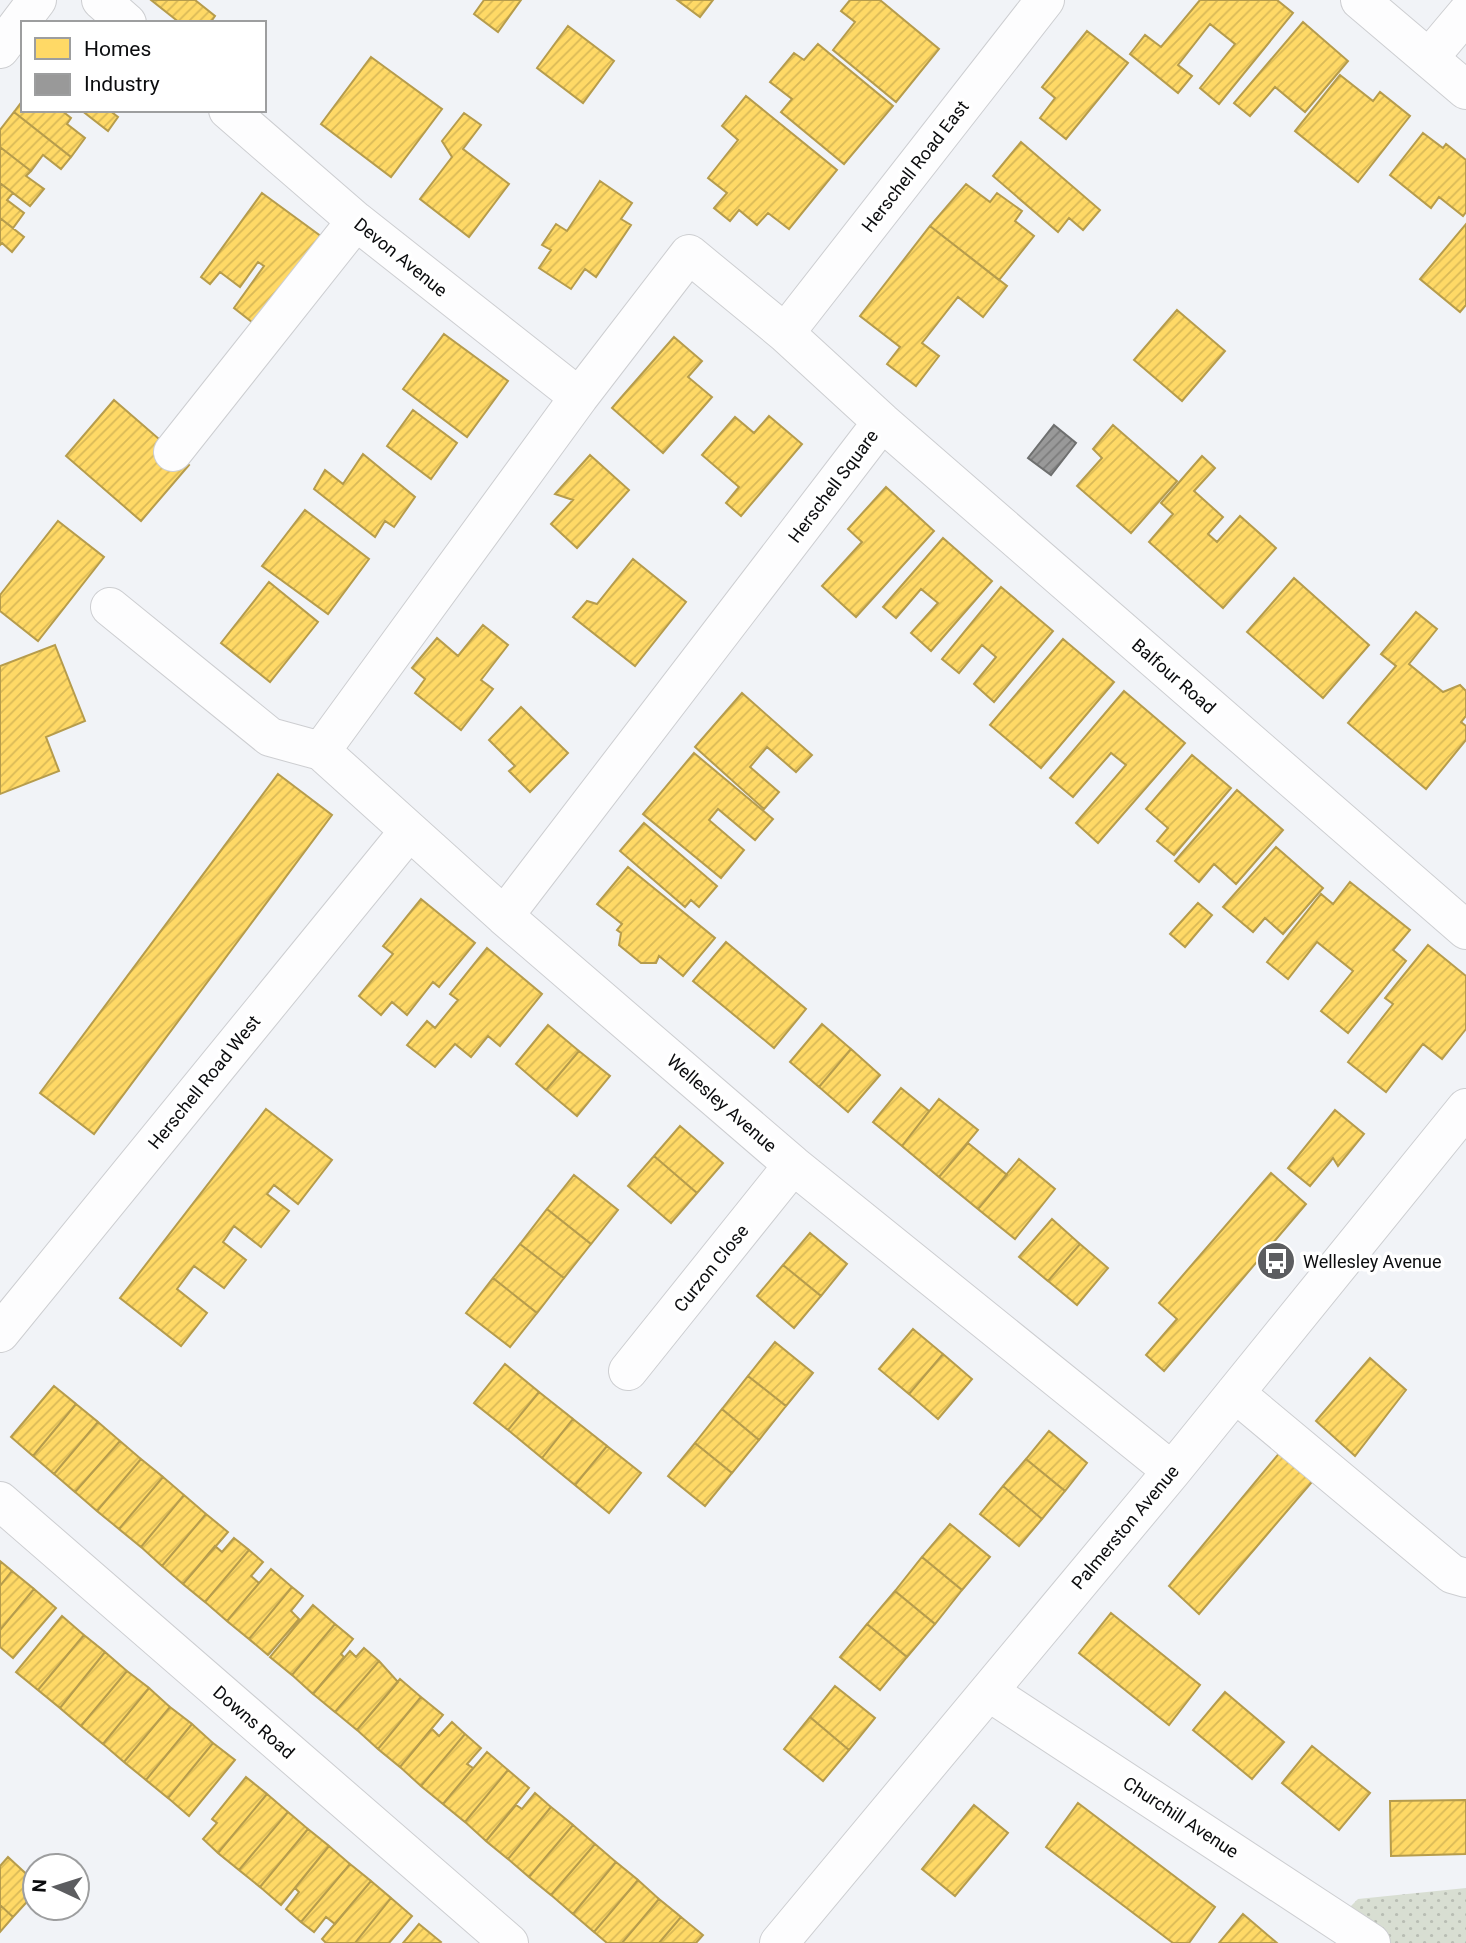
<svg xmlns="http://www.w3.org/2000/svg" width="1466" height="1943" font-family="Roboto,sans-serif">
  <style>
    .garden { fill: url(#garden-dots) }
    .homes { fill: url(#homes-hatch); stroke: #b69c4c; stroke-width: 2 }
    .industry { fill: url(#industry-hatch); stroke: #6e6f6f; stroke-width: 2 }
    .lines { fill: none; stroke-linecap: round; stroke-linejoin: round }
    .minor-casing { stroke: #cdced1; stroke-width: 40 }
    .major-casing { stroke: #cdced1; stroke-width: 40 }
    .minor { stroke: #fdfdfe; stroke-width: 38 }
    .major { stroke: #fdfdfe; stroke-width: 38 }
    .labels { text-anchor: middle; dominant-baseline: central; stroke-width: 7; stroke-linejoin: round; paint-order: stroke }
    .street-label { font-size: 18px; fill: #0b0c0e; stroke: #fff }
    .poi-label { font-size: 18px; fill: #0b0c0e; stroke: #fff; text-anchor: start }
  </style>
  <defs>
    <pattern id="garden-dots" width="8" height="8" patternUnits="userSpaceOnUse" patternTransform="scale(1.75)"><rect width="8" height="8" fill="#d8ded2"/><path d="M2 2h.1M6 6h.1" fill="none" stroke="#b8bdb3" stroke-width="1.8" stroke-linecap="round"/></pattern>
    <pattern id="homes-hatch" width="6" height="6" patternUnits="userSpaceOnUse" patternTransform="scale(1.75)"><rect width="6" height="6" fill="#ffd966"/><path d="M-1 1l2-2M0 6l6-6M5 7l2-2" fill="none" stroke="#d9b957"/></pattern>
    <pattern id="industry-hatch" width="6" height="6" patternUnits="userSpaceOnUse" patternTransform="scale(1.75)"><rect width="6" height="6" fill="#999"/><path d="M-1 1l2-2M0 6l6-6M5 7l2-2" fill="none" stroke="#7b7b7b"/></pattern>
  </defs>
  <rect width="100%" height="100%" fill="#f1f3f7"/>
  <path class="garden" d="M 1466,1888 L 1466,1943 L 1371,1943 L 1338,1919 L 1358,1899 Z"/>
  <path class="homes" d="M 151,0 L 195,0 L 215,16 L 210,23 L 180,23 Z
    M 484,0 L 521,0 L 498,32 L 474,14 Z
    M 677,0 L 713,0 L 700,17 Z
    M 850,0 L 880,0 L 939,49 L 896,102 L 833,50 L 855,22 L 841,11 Z
    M 1200,0 L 1277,0 L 1293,13 L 1219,104 L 1200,88 L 1235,44 L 1210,24 L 1178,65 L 1192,76 L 1178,93 L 1130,54 L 1145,35 L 1161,47 Z
    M 1303,22 L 1348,61 L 1305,112 L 1275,87 L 1250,116 L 1234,103 Z
    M 568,26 L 614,61 L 583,103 L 537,68 Z
    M 1087,31 L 1128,63 L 1066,139 L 1040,118 L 1055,98 L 1042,87 Z
    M 818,44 L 893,106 L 844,164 L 781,112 L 792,99 L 770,82 L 794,53 L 804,60 Z
    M 371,57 L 442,109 L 391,177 L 321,124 Z
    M 1340,75 L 1373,101 L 1380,92 L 1410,116 L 1358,182 L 1295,131 Z
    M 746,96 L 837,170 L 789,229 L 768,213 L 757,225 L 739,210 L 730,221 L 714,208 L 727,193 L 708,178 L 738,140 L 722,126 Z
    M 23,100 L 23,110 L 61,110 L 71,118 L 67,124 L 85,138 L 71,157 L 14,112 Z
    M 81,110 L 109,110 L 118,117 L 108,131 Z
    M 14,112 L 71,157 L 61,169 L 43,155 L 31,171 L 0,147 L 0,130 Z
    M 464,113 L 481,125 L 463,149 L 509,184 L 469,237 L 420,199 L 452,157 L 442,141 Z
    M 1423,133 L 1443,148 L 1446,144 L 1466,160 L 1466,212 L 1463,216 L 1439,197 L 1431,208 L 1390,175 Z
    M 1021,142 L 1100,210 L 1083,230 L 1069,218 L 1058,232 L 993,176 Z
    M 0,147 L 31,171 L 26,176 L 44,189 L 30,206 L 0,183 Z
    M 600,181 L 632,203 L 621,219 L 631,225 L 596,277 L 585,269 L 571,289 L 539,268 L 551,250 L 542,245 L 556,224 L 567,231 Z
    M 0,183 L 13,193 L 7,200 L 24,213 L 13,228 L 0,218 Z
    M 966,184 L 990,202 L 997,193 L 1022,211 L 1015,221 L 1034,236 L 999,280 L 930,226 Z
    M 262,193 L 322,237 L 257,326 L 234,308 L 264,266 L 258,262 L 240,287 L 220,272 L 210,284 L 201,277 Z
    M 0,218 L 24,237 L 12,252 L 2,243 L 0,245 Z
    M 1466,224 L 1466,305 L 1460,312 L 1420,279 Z
    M 930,226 L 1007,286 L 983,317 L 958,297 L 922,343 L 939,356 L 916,386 L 887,364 L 900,347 L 860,316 Z
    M 1177,310 L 1225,351 L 1182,401 L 1134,360 Z
    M 444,334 L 508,381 L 467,437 L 403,389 Z
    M 674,337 L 702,361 L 688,377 L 712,397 L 663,453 L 612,408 Z
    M 114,400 L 189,465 L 141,521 L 66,456 Z
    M 413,410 L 457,443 L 431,479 L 387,446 Z
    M 769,416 L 802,444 L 741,516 L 726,503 L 739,487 L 702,455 L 735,417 L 754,433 Z
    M 1113,425 L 1177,481 L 1131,533 L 1077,486 L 1102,458 L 1093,449 Z
    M 363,454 L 415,497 L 394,527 L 385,521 L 375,537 L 314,489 L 325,470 L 343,484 Z
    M 590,455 L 629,490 L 577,548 L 551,524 L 573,500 L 555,494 Z
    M 1202,456 L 1215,468 L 1194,491 L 1223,517 L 1208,534 L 1217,542 L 1240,516 L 1276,548 L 1223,608 L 1149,542 L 1173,514 L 1161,503 Z
    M 886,487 L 934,531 L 856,617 L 822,586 L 862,542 L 848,529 Z
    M 305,510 L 369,559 L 328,614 L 262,566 Z
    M 58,521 L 104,557 L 38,641 L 0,611 L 0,595 Z
    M 943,538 L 992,581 L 931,651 L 911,633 L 938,603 L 921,589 L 896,618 L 883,607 Z
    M 633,559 L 686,602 L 635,666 L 573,617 L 587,601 L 597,604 Z
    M 1294,578 L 1369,645 L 1323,698 L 1247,632 Z
    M 269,582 L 318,622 L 270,682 L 221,643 Z
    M 1001,587 L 1053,631 L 994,702 L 974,684 L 996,657 L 982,645 L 959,673 L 942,659 Z
    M 1416,612 L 1437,629 L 1409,664 L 1443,692 L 1460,685 L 1466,691 L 1466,716 L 1461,722 L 1466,726 L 1466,740 L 1426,789 L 1348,723 L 1396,666 L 1381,654 Z
    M 483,625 L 508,645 L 481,680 L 493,689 L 461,730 L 415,693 L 425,679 L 412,668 L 437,638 L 458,656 Z
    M 1063,639 L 1114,682 L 1041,768 L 990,725 Z
    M 55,645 L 85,721 L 46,737 L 59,771 L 0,794 L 0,666 Z
    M 1124,691 L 1185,743 L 1098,843 L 1076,823 L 1126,765 L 1111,753 L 1073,797 L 1050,778 Z
    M 742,693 L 812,755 L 796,772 L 767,747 L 750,767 L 779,792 L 764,809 L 695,747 Z
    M 521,707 L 568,753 L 530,792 L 509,771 L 515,766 L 489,740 Z
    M 694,753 L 773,819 L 755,840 L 718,809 L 709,820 L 744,850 L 721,878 L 643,814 Z
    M 1192,755 L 1231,788 L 1174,855 L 1157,841 L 1168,828 L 1146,809 Z
    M 278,774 L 332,815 L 94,1134 L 40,1093 Z
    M 1237,790 L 1283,830 L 1236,884 L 1214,864 L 1199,882 L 1175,861 Z
    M 644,823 L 717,886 L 699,907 L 691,900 L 685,907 L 620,851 Z
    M 1276,847 L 1323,888 L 1283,934 L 1265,918 L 1253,932 L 1223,907 Z
    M 628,867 L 715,938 L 683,976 L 659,956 L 656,963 L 641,963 L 619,945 L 621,933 L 617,930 L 622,924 L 597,904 Z
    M 1350,882 L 1410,930 L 1393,950 L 1406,961 L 1348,1033 L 1321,1011 L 1353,971 L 1317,942 L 1288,979 L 1267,962 L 1321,894 L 1333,904 Z
    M 421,899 L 475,943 L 439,987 L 433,982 L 407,1015 L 392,1002 L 381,1015 L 359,996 L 393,954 L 383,946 Z
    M 1198,903 L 1212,915 L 1185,947 L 1170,934 Z
    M 726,942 L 806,1009 L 774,1048 L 693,981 Z
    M 1428,945 L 1466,976 L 1466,1029 L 1442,1059 L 1423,1044 L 1386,1092 L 1348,1062 L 1393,1004 L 1385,998 Z
    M 487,948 L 542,994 L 500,1046 L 488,1036 L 471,1057 L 455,1044 L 435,1067 L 407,1045 L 427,1021 L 435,1028 L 458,1000 L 450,994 Z
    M 822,1024 L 851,1049 L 819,1087 L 790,1062 Z
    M 548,1025 L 579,1051 L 546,1090 L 516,1064 Z
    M 851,1049 L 880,1075 L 848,1112 L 819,1087 Z
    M 579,1051 L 610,1076 L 577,1116 L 546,1090 Z
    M 901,1088 L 929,1111 L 902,1146 L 873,1122 Z
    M 939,1099 L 978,1130 L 939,1177 L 902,1146 Z
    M 266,1109 L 332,1160 L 298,1204 L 274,1185 L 267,1194 L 289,1211 L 261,1247 L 234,1226 L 223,1242 L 246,1260 L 224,1288 L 194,1266 L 177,1289 L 207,1313 L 181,1346 L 120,1298 Z
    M 1335,1110 L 1364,1134 L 1338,1166 L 1333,1158 L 1310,1186 L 1288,1168 Z
    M 680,1126 L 723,1163 L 697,1193 L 654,1156 Z
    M 968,1143 L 1007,1175 L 978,1209 L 939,1177 Z
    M 654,1156 L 697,1193 L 671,1223 L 628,1186 Z
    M 1019,1159 L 1055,1189 L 1015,1239 L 978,1209 Z
    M 1271,1173 L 1306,1204 L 1164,1371 L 1146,1355 L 1177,1319 L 1159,1303 Z
    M 574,1175 L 618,1210 L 591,1244 L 547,1209 Z
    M 547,1209 L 591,1244 L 564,1278 L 520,1244 Z
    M 1052,1219 L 1080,1244 L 1048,1281 L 1019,1257 Z
    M 810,1233 L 847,1264 L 821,1296 L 783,1265 Z
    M 520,1244 L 564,1278 L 537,1313 L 493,1278 Z
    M 1080,1244 L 1108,1268 L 1077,1305 L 1048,1281 Z
    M 783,1265 L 821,1296 L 794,1328 L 757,1296 Z
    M 493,1278 L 537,1313 L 510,1347 L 466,1313 Z
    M 913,1329 L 943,1354 L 909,1394 L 879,1369 Z
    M 775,1342 L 813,1373 L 786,1406 L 748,1376 Z
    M 943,1354 L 972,1379 L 938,1419 L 909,1394 Z
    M 1370,1358 L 1406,1390 L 1355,1456 L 1316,1421 Z
    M 505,1364 L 539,1392 L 508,1430 L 474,1403 Z
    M 748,1376 L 786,1406 L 759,1440 L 722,1409 Z
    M 54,1386 L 76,1404 L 33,1456 L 11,1437 Z
    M 539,1392 L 573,1419 L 542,1458 L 508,1430 Z
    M 76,1404 L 98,1422 L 54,1474 L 33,1456 Z
    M 722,1409 L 759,1440 L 732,1473 L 695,1443 Z
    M 573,1419 L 607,1446 L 575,1485 L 542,1458 Z
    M 98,1422 L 120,1441 L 75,1492 L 54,1474 Z
    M 1049,1431 L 1087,1463 L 1065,1491 L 1026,1459 Z
    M 120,1441 L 141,1459 L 97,1511 L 75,1492 Z
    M 695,1443 L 732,1473 L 705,1506 L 668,1476 Z
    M 1286,1445 L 1317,1476 L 1199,1614 L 1169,1586 Z
    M 607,1446 L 641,1473 L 609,1513 L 575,1485 Z
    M 141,1459 L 163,1477 L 119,1529 L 97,1511 Z
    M 1026,1459 L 1065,1491 L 1042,1519 L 1003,1486 Z
    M 163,1477 L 184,1495 L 141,1547 L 119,1529 Z
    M 1003,1486 L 1042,1519 L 1019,1546 L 980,1514 Z
    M 184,1495 L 206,1514 L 162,1566 L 141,1547 Z
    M 206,1514 L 228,1532 L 183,1584 L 162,1566 Z
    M 950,1524 L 990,1557 L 962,1590 L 922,1557 Z
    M 234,1538 L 249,1550 L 205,1602 L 183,1584 L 215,1546 L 222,1552 Z
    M 249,1550 L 263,1562 L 251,1576 L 259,1583 L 227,1621 L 205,1602 Z
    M 922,1557 L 962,1590 L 935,1624 L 895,1591 Z
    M 0,1561 L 12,1571 L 0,1586 Z
    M 271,1569 L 292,1587 L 249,1639 L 227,1621 Z
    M 12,1571 L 34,1589 L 0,1630 L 0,1586 Z
    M 292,1587 L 303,1596 L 291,1611 L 299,1619 L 268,1655 L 249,1639 Z
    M 34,1589 L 56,1608 L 13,1658 L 0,1647 L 0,1630 Z
    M 895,1591 L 935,1624 L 907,1657 L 867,1624 Z
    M 313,1605 L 335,1624 L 292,1675 L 270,1657 Z
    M 1111,1613 L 1200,1685 L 1169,1725 L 1079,1653 Z
    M 62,1616 L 84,1635 L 38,1690 L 16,1672 Z
    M 335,1624 L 353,1639 L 341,1654 L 344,1657 L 313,1694 L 292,1675 Z
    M 867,1624 L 907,1657 L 880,1690 L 840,1657 Z
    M 84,1635 L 105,1652 L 60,1708 L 38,1690 Z
    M 364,1648 L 379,1661 L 335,1712 L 313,1694 L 350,1651 L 356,1657 Z
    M 105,1652 L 127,1671 L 81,1726 L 60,1708 Z
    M 379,1661 L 398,1682 L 357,1730 L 335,1712 Z
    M 127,1671 L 149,1688 L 103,1744 L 81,1726 Z
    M 400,1679 L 421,1697 L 378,1749 L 357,1730 Z
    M 835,1686 L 875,1718 L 849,1750 L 810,1717 Z
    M 149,1688 L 170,1707 L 124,1762 L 103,1744 Z
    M 1225,1692 L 1284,1742 L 1252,1779 L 1193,1730 Z
    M 421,1697 L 443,1715 L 400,1767 L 378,1749 Z
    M 170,1707 L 192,1724 L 146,1780 L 124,1762 Z
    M 810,1717 L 849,1750 L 823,1781 L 784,1749 Z
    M 452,1722 L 465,1734 L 421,1786 L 400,1767 L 432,1729 L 439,1736 Z
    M 192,1724 L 213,1743 L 168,1798 L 146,1780 Z
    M 465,1734 L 481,1748 L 467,1764 L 473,1768 L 443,1804 L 421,1786 Z
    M 213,1743 L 235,1760 L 189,1816 L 168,1798 Z
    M 1312,1746 L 1370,1793 L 1339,1830 L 1282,1783 Z
    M 487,1752 L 508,1770 L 465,1822 L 443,1804 Z
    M 508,1770 L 529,1788 L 486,1841 L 465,1822 Z
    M 246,1777 L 267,1794 L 218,1853 L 203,1839 L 217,1823 L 212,1819 Z
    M 535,1793 L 551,1807 L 508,1859 L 486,1841 L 516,1805 L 522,1809 Z
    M 267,1794 L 288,1812 L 239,1870 L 218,1853 Z
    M 1466,1800 L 1466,1854 L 1391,1856 L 1390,1801 Z
    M 1078,1803 L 1215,1907 L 1189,1943 L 1173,1943 L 1046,1847 Z
    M 974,1805 L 1008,1833 L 955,1896 L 922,1869 Z
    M 551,1807 L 573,1825 L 529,1877 L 508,1859 Z
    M 288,1812 L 308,1829 L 260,1887 L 239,1870 Z
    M 573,1825 L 595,1844 L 551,1895 L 529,1877 Z
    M 308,1829 L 329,1846 L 281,1905 L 260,1887 Z
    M 595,1844 L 616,1862 L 573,1914 L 551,1895 Z
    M 329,1846 L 350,1864 L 301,1922 L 286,1909 L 299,1892 L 295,1888 Z
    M 8,1857 L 35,1882 L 35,1893 L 13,1917 L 0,1905 L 0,1866 Z
    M 616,1862 L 638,1880 L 594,1932 L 573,1914 Z
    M 350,1864 L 371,1881 L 335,1924 L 326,1917 L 314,1932 L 301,1922 Z
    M 638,1880 L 659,1899 L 622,1943 L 607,1943 L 594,1932 Z
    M 371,1881 L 391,1898 L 355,1943 L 326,1943 L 322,1939 Z
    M 391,1898 L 412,1916 L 389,1943 L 355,1943 Z
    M 659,1899 L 681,1917 L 659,1943 L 622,1943 Z
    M 0,1905 L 13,1917 L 0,1932 Z
    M 1243,1914 L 1277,1943 L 1219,1943 Z
    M 681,1917 L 703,1935 L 696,1943 L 659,1943 Z
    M 419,1924 L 441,1942 L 440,1943 L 403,1943 Z"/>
  <path class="industry" d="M 1054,425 L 1076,443 L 1051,475 L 1028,458 Z"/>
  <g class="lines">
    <defs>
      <path id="minor" d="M 101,0 L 127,23
        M 1429,58 L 1466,14
        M 228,110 L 356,221 L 579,397
        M 785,333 L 1045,0
        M 173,452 L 356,221
        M 110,607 L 270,737 L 321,751 L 504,916 L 793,1165 L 1172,1471
        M 321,751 L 579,397 L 689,254 L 785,333 L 882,422 L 1466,930
        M 504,916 L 882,422
        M 0,1333 L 409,831
        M 628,1371 L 793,1165
        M 1235,1393 L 1452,1574 L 1466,1578
        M 0,1501 L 509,1943
        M 989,1692 L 1371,1943
        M 779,1943 L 1172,1471 L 1466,1108"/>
      <path id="major" d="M 1360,0 L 1466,90
        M 0,49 L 37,0"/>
    </defs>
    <use href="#minor" class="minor-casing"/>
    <use href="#major" class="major-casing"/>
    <use href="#minor" class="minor"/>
    <use href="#major" class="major"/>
  </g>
  <defs>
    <symbol id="bus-disc" viewBox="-11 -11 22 22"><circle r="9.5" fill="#5c5d60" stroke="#fff"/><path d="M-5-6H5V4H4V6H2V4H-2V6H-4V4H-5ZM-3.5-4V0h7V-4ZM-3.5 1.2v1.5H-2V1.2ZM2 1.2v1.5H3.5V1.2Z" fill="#fff"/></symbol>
  </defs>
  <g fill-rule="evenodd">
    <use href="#bus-disc" x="1254" y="1239" width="44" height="44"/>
  </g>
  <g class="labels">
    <g class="street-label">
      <text transform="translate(915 166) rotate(-52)">Herschell Road East</text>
      <text transform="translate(401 257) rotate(39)">Devon Avenue</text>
      <text transform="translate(833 486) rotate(-53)">Herschell Square</text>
      <text transform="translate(1174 676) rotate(41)">Balfour Road</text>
      <text transform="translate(204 1082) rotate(-51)">Herschell Road West</text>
      <text transform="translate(722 1103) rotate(41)">Wellesley Avenue</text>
      <text transform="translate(711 1268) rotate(-51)">Curzon Close</text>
      <text transform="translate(1125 1527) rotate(-50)">Palmerston Avenue</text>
      <text transform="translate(254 1722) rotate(41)">Downs Road</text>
      <text transform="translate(1181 1817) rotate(33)">Churchill Avenue</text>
    </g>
    <g class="poi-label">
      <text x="1303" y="1261">Wellesley Avenue</text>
    </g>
  </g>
  <rect x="21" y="21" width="245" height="91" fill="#ffffff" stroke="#9d9e9f" stroke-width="2"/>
  <rect x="35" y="38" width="35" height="21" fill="#ffd966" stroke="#9d9e9f" stroke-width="2"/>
  <text x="84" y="56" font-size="21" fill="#0b0c0e">Homes</text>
  <rect x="35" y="74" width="35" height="21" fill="#999999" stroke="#9d9e9f" stroke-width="2"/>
  <text x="84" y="91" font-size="21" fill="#0b0c0e">Industry</text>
  <g transform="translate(56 1887) rotate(274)"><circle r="33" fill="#ffffff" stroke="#9d9e9f" stroke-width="2"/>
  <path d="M0-5L12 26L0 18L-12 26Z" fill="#5c5d60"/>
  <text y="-10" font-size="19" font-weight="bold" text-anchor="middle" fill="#0b0c0e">N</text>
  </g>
</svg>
